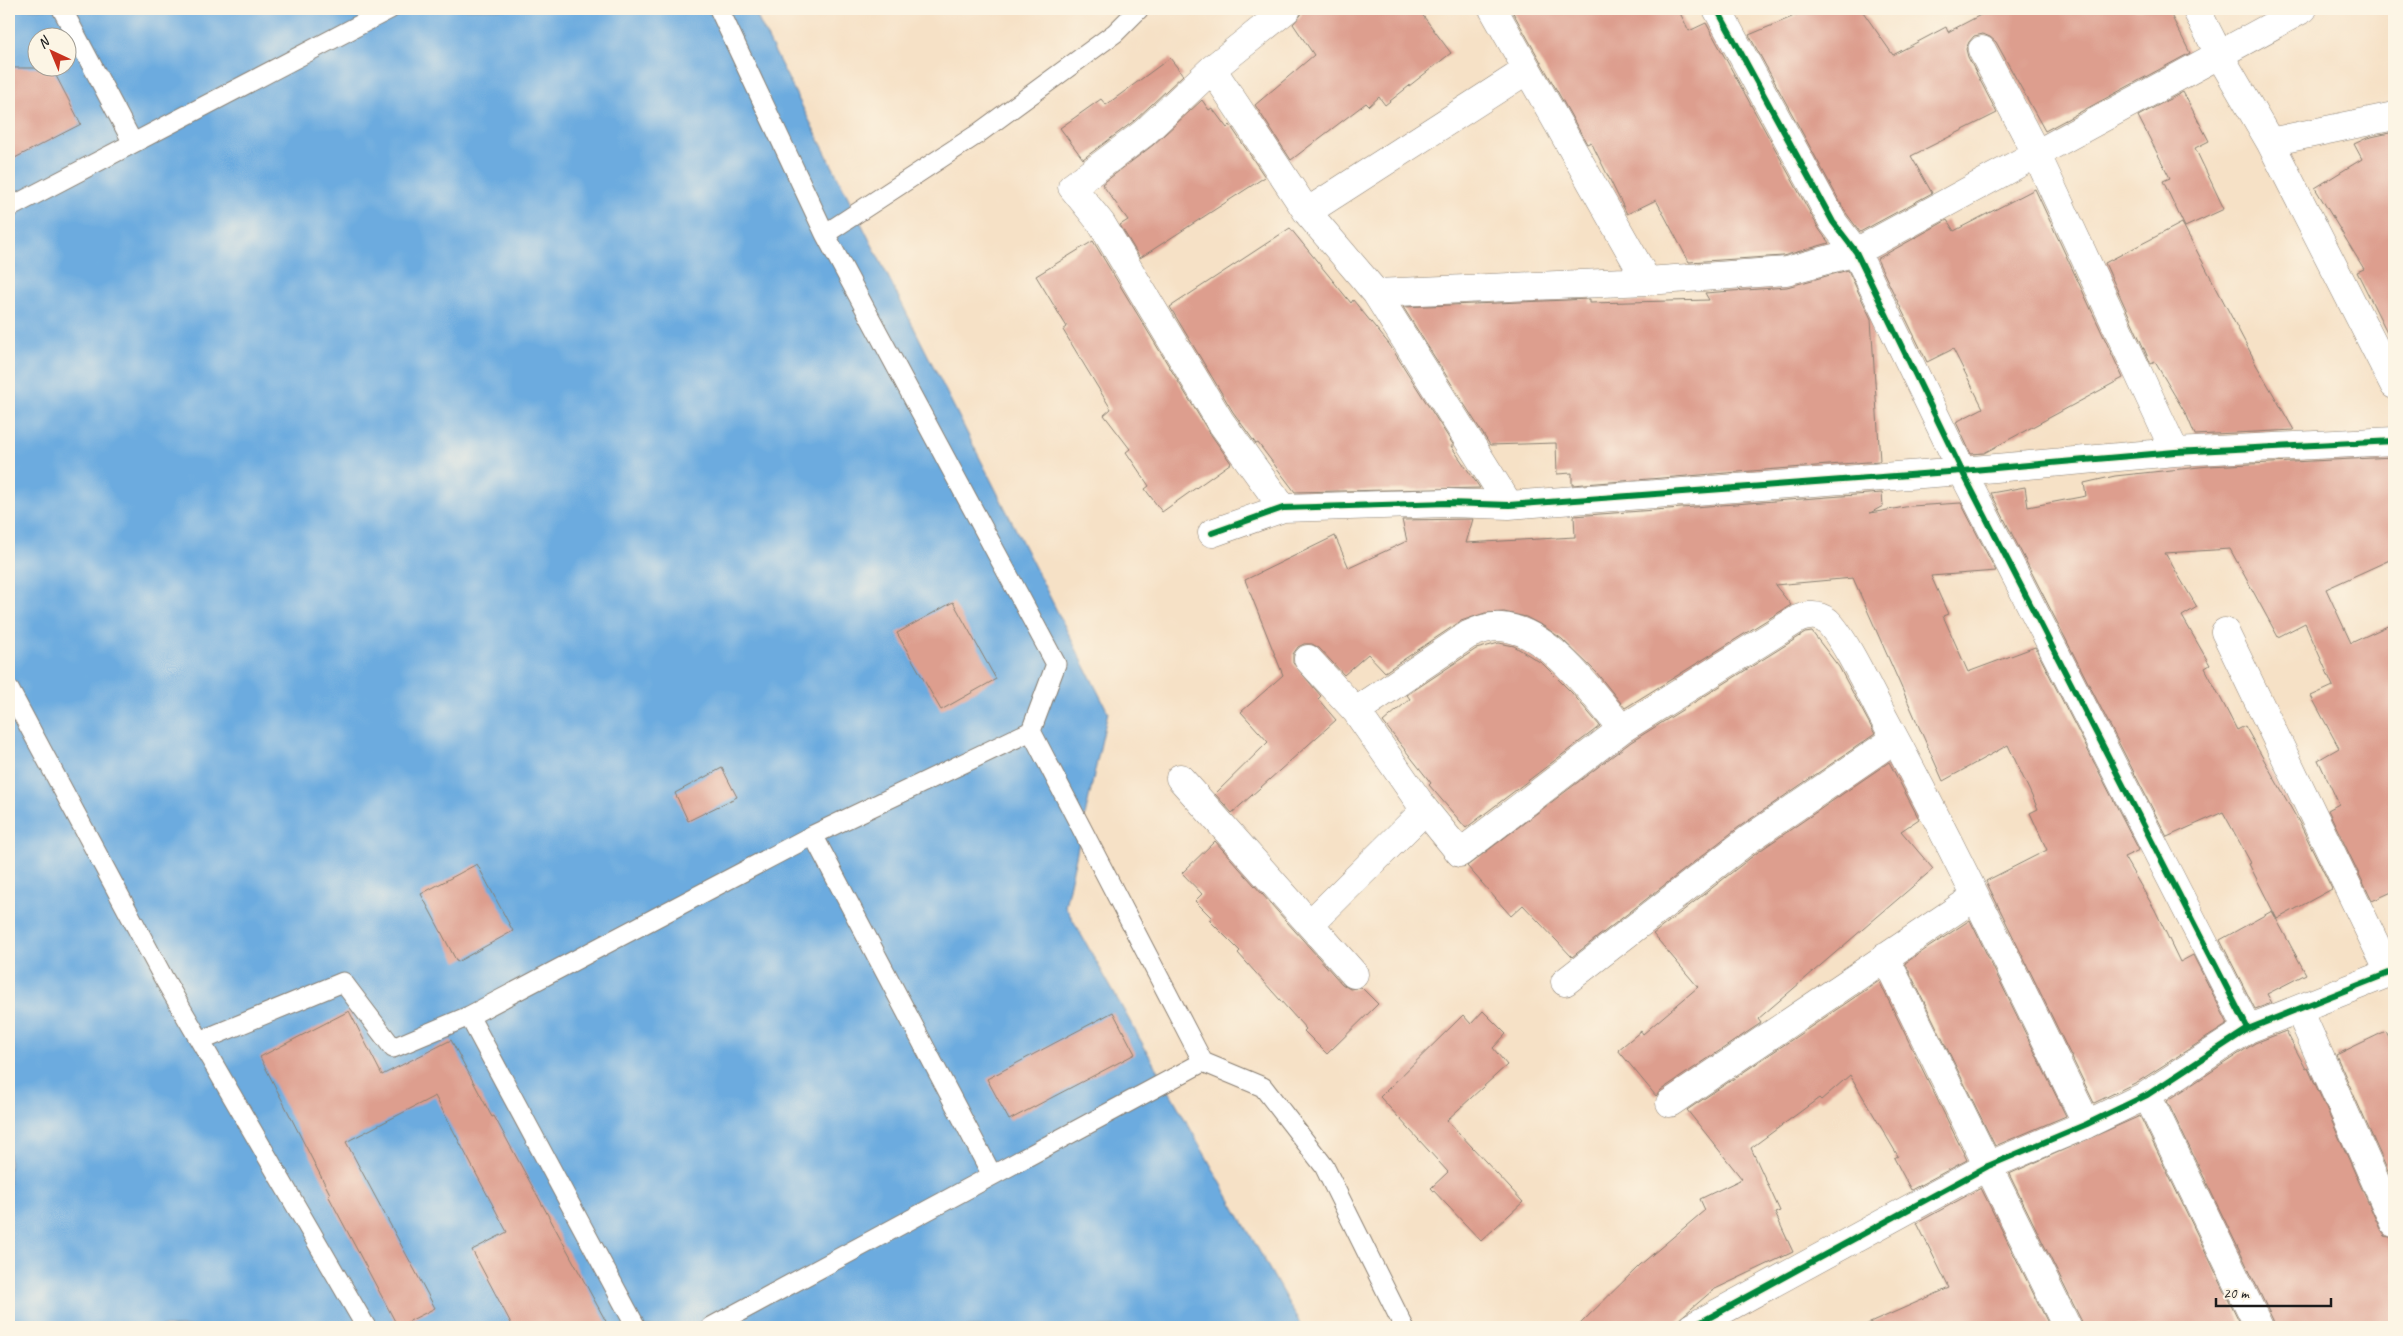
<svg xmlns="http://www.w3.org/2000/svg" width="2403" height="1336" font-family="Caveat,sans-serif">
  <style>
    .water { fill: #6cabdf; stroke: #44647e; fill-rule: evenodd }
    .building { fill: #dd9e8e }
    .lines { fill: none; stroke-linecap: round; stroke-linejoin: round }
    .service-casing { stroke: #897e71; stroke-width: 21 }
    .minor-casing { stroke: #897e71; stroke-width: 29 }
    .service { stroke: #fff; stroke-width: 19 }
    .minor { stroke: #fff; stroke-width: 28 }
    .cycleway-casing { stroke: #fcf5e5; stroke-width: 9 }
    .cycleway { stroke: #00873e; stroke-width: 6 }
  </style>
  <rect width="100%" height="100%" fill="#fcf5e5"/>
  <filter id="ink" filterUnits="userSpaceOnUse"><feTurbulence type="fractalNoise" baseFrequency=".02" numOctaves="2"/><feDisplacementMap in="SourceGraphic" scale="10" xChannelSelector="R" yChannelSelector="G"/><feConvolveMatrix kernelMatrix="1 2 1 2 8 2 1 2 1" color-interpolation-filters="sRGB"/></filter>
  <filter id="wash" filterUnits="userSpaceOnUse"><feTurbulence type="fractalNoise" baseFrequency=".0096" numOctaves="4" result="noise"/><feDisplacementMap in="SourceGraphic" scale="20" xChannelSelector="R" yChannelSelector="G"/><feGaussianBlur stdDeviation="1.12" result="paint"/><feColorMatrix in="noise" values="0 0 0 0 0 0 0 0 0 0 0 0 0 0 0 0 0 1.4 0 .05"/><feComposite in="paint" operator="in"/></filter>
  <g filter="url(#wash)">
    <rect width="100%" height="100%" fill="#f6e1c6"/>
    <path class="water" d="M 9,9 L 753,9 L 1108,712 L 1065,906 L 1302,1327 L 9,1327 ZM 38,38 L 68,38 L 68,68 L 38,68 Z"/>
    <g id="blocks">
      <path class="building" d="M 1302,9 L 1418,9 L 1451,53 L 1385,105 L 1379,97 L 1369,106 L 1366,103 L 1291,160 L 1255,105 L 1314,55 L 1293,24 L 1301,15 Z
        M 1511,9 L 1678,9 L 1689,31 L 1706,23 L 1819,229 L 1829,243 L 1783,256 L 1689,262 L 1656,200 L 1627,214 L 1591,142 L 1587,144 Z
        M 1811,9 L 1861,9 L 1893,55 L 1946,27 L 1948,32 L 1992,9 L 2168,9 L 2190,53 L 2045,131 L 1996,42 L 1990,37 L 1983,34 L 1974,36 L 1969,42 L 1966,49 L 1968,57 L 1997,113 L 1911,156 L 1932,193 L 1860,232 L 1846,213 L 1749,35 Z
        M 1170,58 L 1183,75 L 1134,121 L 1083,159 L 1060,128 L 1101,99 L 1106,105 Z
        M 9,68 L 52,68 L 81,124 L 9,161 Z
        M 2183,92 L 2209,141 L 2195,148 L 2224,209 L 2185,227 L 2163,181 L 2170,178 L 2138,116 Z
        M 1202,100 L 1209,110 L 1212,108 L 1227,128 L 1230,125 L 1265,177 L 1140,258 L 1120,225 L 1128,220 L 1102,184 L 1153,145 Z
        M 2394,132 L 2394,346 L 2357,272 L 2364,269 L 2315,188 L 2362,159 L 2354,144 L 2367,138 Z
        M 2035,189 L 2123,378 L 1984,453 L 1971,454 L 1956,422 L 1983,408 L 1953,349 L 1927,362 L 1877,259 L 1947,220 L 1954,231 Z
        M 2182,223 L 2255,361 L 2254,361 L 2294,430 L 2195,435 L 2187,416 L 2155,362 L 2151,364 L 2105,263 Z
        M 1290,228 L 1351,303 L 1353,300 L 1389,344 L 1454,446 L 1451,446 L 1480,488 L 1295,492 L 1258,443 L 1256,444 L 1233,412 L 1170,307 Z
        M 1093,241 L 1207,429 L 1231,463 L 1162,512 L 1145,489 L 1149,486 L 1126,452 L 1130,449 L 1104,415 L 1111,409 L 1063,330 L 1067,327 L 1036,276 Z
        M 1848,270 L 1871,319 L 1880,461 L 1572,485 L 1572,473 L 1557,474 L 1556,443 L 1490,445 L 1403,307 L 1590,299 L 1590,303 L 1709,300 L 1705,293 L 1787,287 Z
        M 2394,457 L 2394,558 L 2326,589 L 2351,643 L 2394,623 L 2394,891 L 2372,901 L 2328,810 L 2339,804 L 2318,760 L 2339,748 L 2311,696 L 2333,686 L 2305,623 L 2278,637 L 2230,549 L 2165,553 L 2197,607 L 2182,616 L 2210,665 L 2205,668 L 2237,730 L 2245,726 L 2300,824 L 2332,889 L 2277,919 L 2249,864 L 2251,863 L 2223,812 L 2167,837 L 1991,493 L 2025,487 L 2028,507 L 2086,496 L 2084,483 L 2115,476 L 2209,466 Z
        M 1882,493 L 1883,506 L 1870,513 L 1911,506 L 1961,503 L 1996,571 L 1931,576 L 1948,614 L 1943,616 L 1968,672 L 2035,647 L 2139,850 L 2124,857 L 2155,910 L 2180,962 L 2193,955 L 2228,1024 L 2139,1081 L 2094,1103 L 1986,881 L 2047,850 L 2030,813 L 2038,809 L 2008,745 L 1943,781 L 1853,578 L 1775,585 L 1791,605 L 1625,708 L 1596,672 L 1562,639 L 1545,627 L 1526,617 L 1504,612 L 1485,613 L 1461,621 L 1385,672 L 1368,654 L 1344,675 L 1319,648 L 1312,644 L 1304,644 L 1298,647 L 1293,654 L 1293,663 L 1321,696 L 1318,699 L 1336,720 L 1232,813 L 1215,794 L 1268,742 L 1241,712 L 1283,675 L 1245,580 L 1335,536 L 1349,568 L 1407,541 L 1402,520 L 1473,519 L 1466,543 L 1575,537 L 1574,516 Z
        M 953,602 L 996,679 L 941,710 L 897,633 Z
        M 1812,632 L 1839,667 L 1875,734 L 1739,827 L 1572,957 L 1523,905 L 1511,916 L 1467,866 L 1631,742 L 1805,633 Z
        M 1499,643 L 1514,646 L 1543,664 L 1572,693 L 1600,726 L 1466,828 L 1429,785 L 1431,783 L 1383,722 L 1410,699 L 1407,695 L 1476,649 Z
        M 1889,762 L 1919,819 L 1901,831 L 1933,869 L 1758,1019 L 1761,1023 L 1661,1090 L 1656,1096 L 1618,1050 L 1641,1031 L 1643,1034 L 1698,987 L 1653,934 L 1758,852 Z
        M 722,768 L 737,797 L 688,821 L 675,793 Z
        M 1215,841 L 1342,984 L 1350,989 L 1361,987 L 1378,1004 L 1327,1054 L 1304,1031 L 1306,1029 L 1238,953 L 1240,951 L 1209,920 L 1212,918 L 1195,901 L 1202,894 L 1182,873 Z
        M 477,864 L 513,931 L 457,962 L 421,894 Z
        M 2272,911 L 2306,974 L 2267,994 L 2272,1003 L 2255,1009 L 2220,940 Z
        M 1970,920 L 2066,1116 L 1995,1146 L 1905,963 Z
        M 1879,981 L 1967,1160 L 1911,1190 L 1894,1158 L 1898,1156 L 1850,1075 L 1821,1100 L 1819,1098 L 1751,1148 L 1780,1211 L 1775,1213 L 1793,1252 L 1713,1290 L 1670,1327 L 1577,1327 L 1640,1265 L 1705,1210 L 1700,1199 L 1742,1179 L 1687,1110 Z
        M 349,1011 L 382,1075 L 451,1040 L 492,1117 L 494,1116 L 609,1327 L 513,1327 L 472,1250 L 507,1232 L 435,1096 L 346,1142 L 435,1308 L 398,1327 L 328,1195 L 330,1194 L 260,1057 Z
        M 1483,1011 L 1506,1034 L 1493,1048 L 1507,1065 L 1447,1120 L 1523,1202 L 1481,1241 L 1431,1188 L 1448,1172 L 1380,1097 L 1463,1015 L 1471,1024 Z
        M 1113,1012 L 1135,1054 L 1009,1120 L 987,1079 Z
        M 2286,1031 L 2306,1069 L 2308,1068 L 2380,1229 L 2385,1236 L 2394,1238 L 2394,1327 L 2274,1327 L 2273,1320 L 2167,1101 L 2255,1043 Z
        M 2386,1031 L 2394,1048 L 2394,1185 L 2336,1055 Z
        M 2140,1116 L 2242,1327 L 2082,1327 L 2081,1320 L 2009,1174 Z
        M 1981,1188 L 2050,1327 L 1861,1327 L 1949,1288 L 1917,1223 Z"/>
    </g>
  </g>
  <g filter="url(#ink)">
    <use href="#blocks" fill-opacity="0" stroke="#897e71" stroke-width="1"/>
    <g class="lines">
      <defs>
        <path id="service" d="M 62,9 L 133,143
          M 719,9 L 825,234 L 1056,664 L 1031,731 L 1203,1062 L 1263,1087 L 1324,1166 L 1404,1327
          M 9,208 L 390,9
          M 825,234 L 976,135 L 1115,33 L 1139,9
          M 9,689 L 163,977 L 366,1327
          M 813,835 L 992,1175
          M 469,1016 L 636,1327
          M 200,1041 L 343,982 L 393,1048 L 469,1016 L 813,835 L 1031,731
          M 711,1327 L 1203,1062"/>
        <path id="minor" d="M 1287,9 L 1212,69 L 1307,212 L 1376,293 L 1509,505
          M 1493,9 L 1647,281
          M 1717,9 L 1833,222 L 1856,252 L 1962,471 L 2248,1029
          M 2196,9 L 2220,56 L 2270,142 L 2394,385
          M 1982,50 L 2036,153 L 2175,452
          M 1212,69 L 1144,133 L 1072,187 L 1101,223 L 1220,421 L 1283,508
          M 2270,142 L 2394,116
          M 1307,212 L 1527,70
          M 1376,293 L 1647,281 L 1786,271 L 1856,252 L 2303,9
          M 1212,533 L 1283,508 L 1448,503 L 1509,505 L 1962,471 L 2175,452 L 2394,441
          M 2225,632 L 2389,972
          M 1308,659 L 1356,711 L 1425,810 L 1310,924
          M 1356,711 L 1468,635 C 1479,630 1489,626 1501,627 C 1549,630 1594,695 1622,729
          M 1180,778 L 1354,974
          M 1425,810 L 1460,853 L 1622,729 L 1798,619 C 1809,615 1818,614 1827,621 C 1846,639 1872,697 1886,722 C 1957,854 2021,990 2087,1124
          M 1885,957 L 2067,1327
          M 1565,982 L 1749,839 L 1895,739
          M 2299,1010 L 2394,1223
          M 2147,1095 L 2259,1327
          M 1670,1103 L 1975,897
          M 1692,1327 L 1988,1166 L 2087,1124 L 2147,1095 L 2248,1029 L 2394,971"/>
      </defs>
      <use href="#service" class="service-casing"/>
      <use href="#minor" class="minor-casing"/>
      <use href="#service" class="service"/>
      <use href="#minor" class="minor"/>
      <defs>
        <path id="cycleway" d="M 1717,9 L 1833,222 L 1856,252 L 1962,471 L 2248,1029
          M 1212,533 L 1283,508 L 1448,503 L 1509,505 L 1962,471 L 2175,452 L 2394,441
          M 1692,1327 L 1988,1166 L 2087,1124 L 2147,1095 L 2248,1029 L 2394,971"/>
      </defs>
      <use href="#cycleway" class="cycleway-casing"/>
      <use href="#cycleway" class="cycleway"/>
    </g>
  </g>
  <rect width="2403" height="1336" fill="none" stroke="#fcf5e5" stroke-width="30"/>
  <g transform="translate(52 52) rotate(316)"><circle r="24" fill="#fcf5e5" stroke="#a29e95"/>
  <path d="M0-4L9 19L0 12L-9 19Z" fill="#c8321e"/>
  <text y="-8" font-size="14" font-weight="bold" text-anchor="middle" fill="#1c1c1c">N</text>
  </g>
  <path d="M2216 1298v8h115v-8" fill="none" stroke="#1c1c1c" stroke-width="2.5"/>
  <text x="2223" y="1298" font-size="15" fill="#1c1c1c" stroke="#fcf5e5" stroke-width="4" paint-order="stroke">20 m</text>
</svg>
